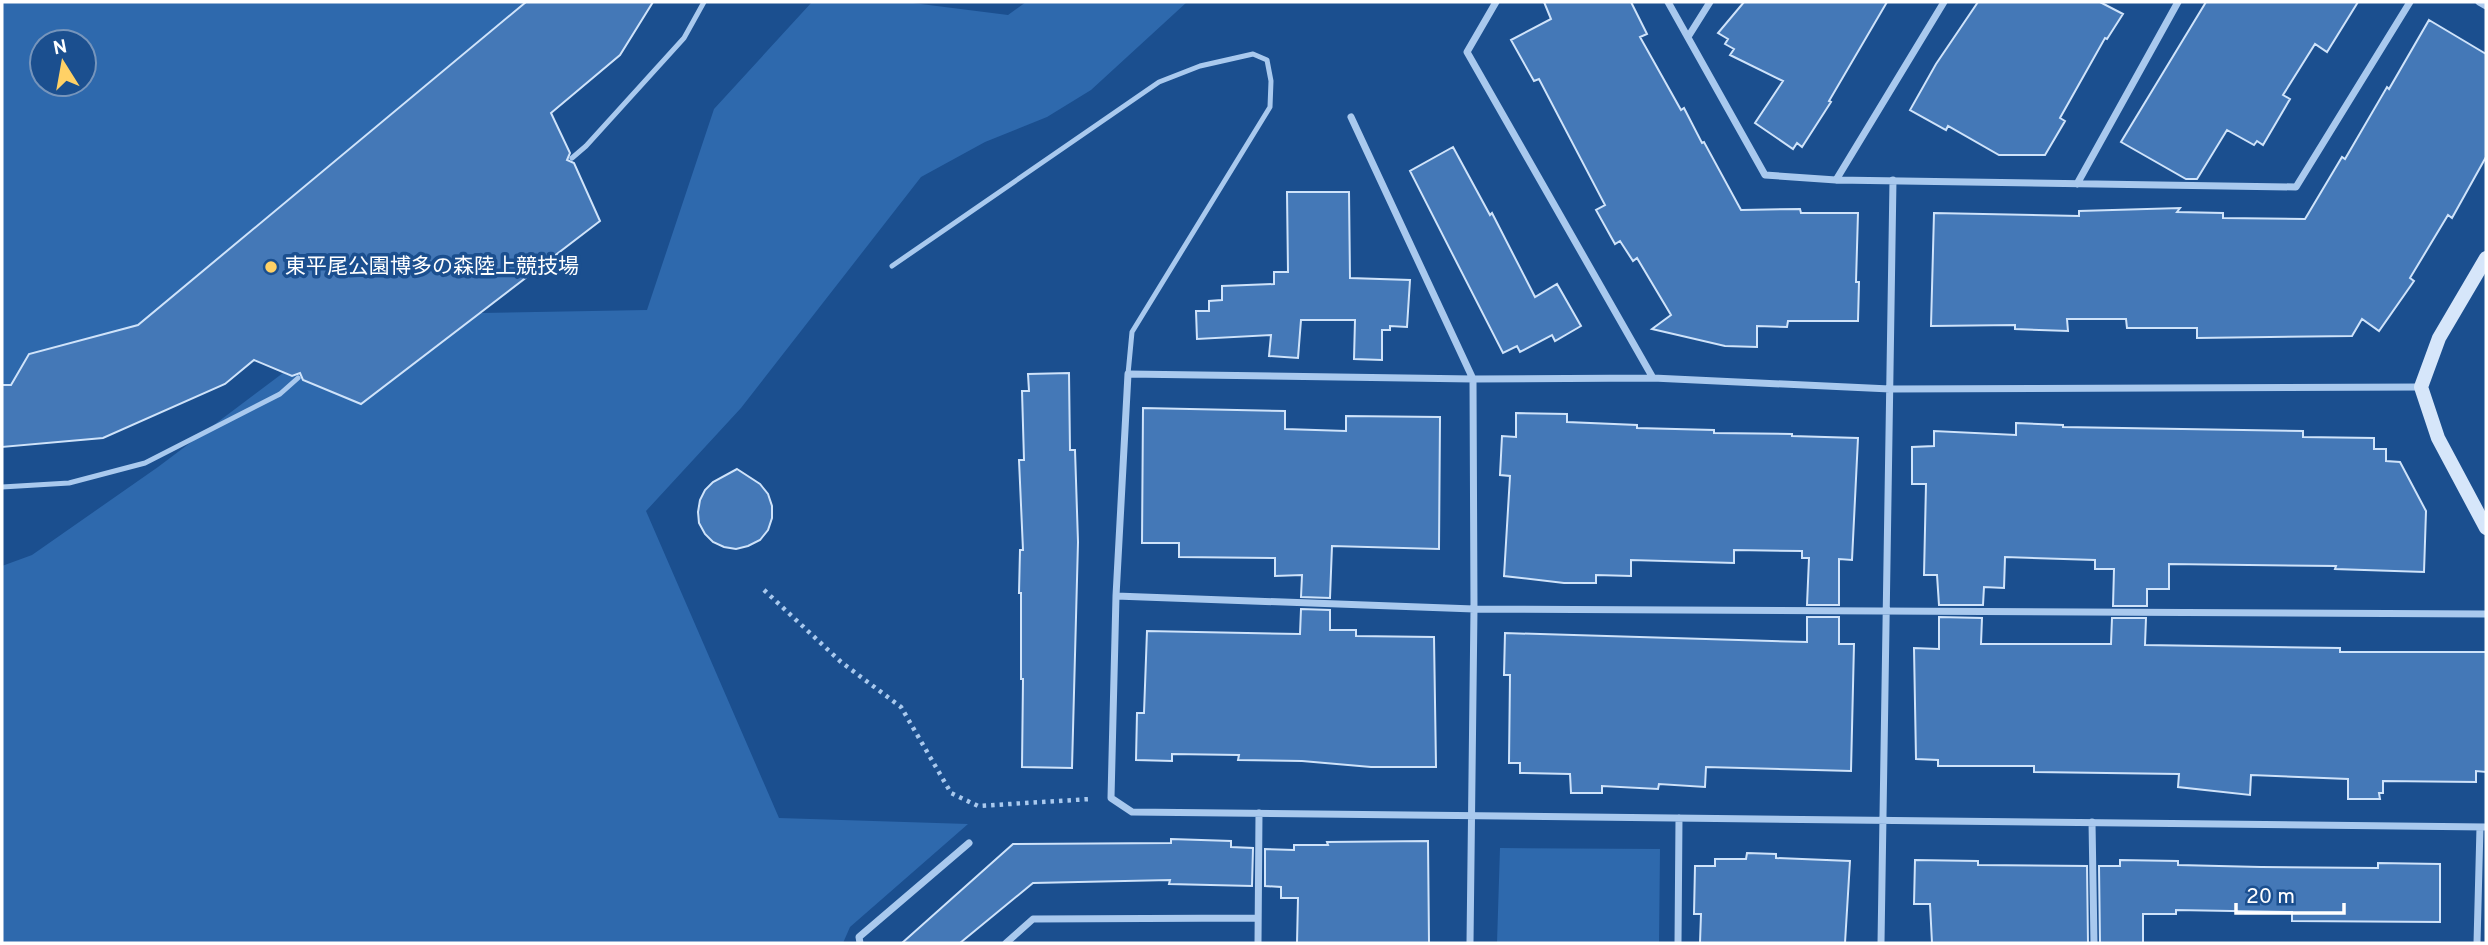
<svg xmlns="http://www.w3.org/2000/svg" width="2488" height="945" font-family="Overpass,'Noto Sans JP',sans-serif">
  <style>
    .green { fill: #2e69ad; fill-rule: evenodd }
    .building { fill: #4478b7; stroke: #cfe3fa; stroke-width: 2 }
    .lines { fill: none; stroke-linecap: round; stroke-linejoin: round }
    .path { stroke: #a9c9ee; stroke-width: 4.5; stroke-dasharray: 3.5 5; stroke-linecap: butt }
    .lane { stroke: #a9c9ee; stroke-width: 5 }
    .street { stroke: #a9c9ee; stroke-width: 7 }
    .secondary { stroke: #d6e6fa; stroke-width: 14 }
    .poi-dot { fill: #ffd166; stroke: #1b4f8f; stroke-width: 2.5 }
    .labels { text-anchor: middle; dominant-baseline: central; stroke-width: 7; stroke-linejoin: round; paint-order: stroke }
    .poi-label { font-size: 21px; fill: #fff; stroke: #1b4f8f; text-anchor: start }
  </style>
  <rect width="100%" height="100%" fill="#1b4f8f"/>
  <path class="green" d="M 2,2 L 653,2 L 620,55 L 551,113 L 600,221 L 481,313 L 647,310 L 714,109 L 812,2 L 905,2 L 1008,15 L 1026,2 L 1187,2 L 1091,90 L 1047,117 L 985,142 L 921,177 L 741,408 L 646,511 L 779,818 L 968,824 L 850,927 L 843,943 L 2,943 L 2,566 L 32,555 L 158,467 L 283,373 L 254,360 L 225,384 L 103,438 L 2,447 ZM 42,42 L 84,42 L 84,84 L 42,84 Z
    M 1500,848 L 1660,849 L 1659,943 L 1497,943 Z"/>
  <path class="building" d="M 526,2 L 653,2 L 620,55 L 551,113 L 570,153 L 567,160 L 574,163 L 600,221 L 361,404 L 303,380 L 300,373 L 292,376 L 254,360 L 225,384 L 103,438 L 2,447 L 2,385 L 11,385 L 29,354 L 138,325 Z
    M 1544,2 L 1631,2 L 1647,34 L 1640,37 L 1681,110 L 1684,108 L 1702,143 L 1704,142 L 1741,210 L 1800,209 L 1801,213 L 1858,213 L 1856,282 L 1859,282 L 1858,321 L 1788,321 L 1787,327 L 1757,326 L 1757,347 L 1725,346 L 1652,329 L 1671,315 L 1637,258 L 1633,261 L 1620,241 L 1615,244 L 1596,210 L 1605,205 L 1539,79 L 1534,81 L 1511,40 L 1551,19 Z
    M 1744,2 L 1887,2 L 1829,101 L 1831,102 L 1802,147 L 1797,143 L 1793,149 L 1755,123 L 1783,81 L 1730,55 L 1734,49 L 1725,44 L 1728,39 L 1718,33 Z
    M 1978,2 L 2100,2 L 2123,14 L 2107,39 L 2105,38 L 2060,118 L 2065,121 L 2045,155 L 1999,155 L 1948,126 L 1946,130 L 1910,110 L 1936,64 Z
    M 2206,2 L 2358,2 L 2327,52 L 2315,44 L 2283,95 L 2290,99 L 2263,145 L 2257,141 L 2254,145 L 2227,130 L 2197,179 L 2186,179 L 2121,142 Z
    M 2429,20 L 2486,54 L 2486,157 L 2452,218 L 2448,215 L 2410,278 L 2414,281 L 2379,331 L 2362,319 L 2352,336 L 2197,338 L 2197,328 L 2127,328 L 2126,319 L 2067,319 L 2068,331 L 2015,329 L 2015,325 L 1931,326 L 1934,213 L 2079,216 L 2079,211 L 2180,208 L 2177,212 L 2223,213 L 2223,218 L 2305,219 L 2342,157 L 2345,159 L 2387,87 L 2389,89 Z
    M 1453,147 L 1490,215 L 1492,213 L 1535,297 L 1557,284 L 1581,326 L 1555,341 L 1552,335 L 1520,352 L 1517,346 L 1503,353 L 1410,171 Z
    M 1287,192 L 1349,192 L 1350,278 L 1410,280 L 1407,327 L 1390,326 L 1390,330 L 1382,330 L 1382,360 L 1354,359 L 1355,320 L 1301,320 L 1298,358 L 1269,356 L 1271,335 L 1197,339 L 1196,311 L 1209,311 L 1209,301 L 1222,300 L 1222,286 L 1274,284 L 1274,272 L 1288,272 Z
    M 1069,373 L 1070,450 L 1075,450 L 1078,542 L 1072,768 L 1022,767 L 1023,679 L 1021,679 L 1021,593 L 1019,593 L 1020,550 L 1023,550 L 1019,460 L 1024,460 L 1022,391 L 1029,391 L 1028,374 Z
    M 1143,408 L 1285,411 L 1285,429 L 1346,431 L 1346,416 L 1440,417 L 1439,549 L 1332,546 L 1330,598 L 1301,597 L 1302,575 L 1275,576 L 1275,558 L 1179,557 L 1179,543 L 1142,543 Z
    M 1516,413 L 1567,414 L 1567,422 L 1637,425 L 1637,428 L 1714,430 L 1714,433 L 1792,434 L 1792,436 L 1858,438 L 1852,560 L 1839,559 L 1839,605 L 1807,605 L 1809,558 L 1802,558 L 1802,551 L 1734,550 L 1734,563 L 1631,560 L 1631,576 L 1596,575 L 1596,583 L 1564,583 L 1504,576 L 1510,476 L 1500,475 L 1502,436 L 1516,437 Z
    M 2016,423 L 2063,425 L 2063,427 L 2303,431 L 2303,437 L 2374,438 L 2374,449 L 2386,449 L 2386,461 L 2400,462 L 2426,511 L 2424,572 L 2335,569 L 2336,566 L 2169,564 L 2169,589 L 2147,589 L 2147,606 L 2113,606 L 2114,569 L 2095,569 L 2095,560 L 2005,557 L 2004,588 L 1984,587 L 1983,605 L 1939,605 L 1937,575 L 1924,575 L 1926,484 L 1912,484 L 1912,447 L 1934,446 L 1934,431 L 2016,435 Z
    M 737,469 L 760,484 L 768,494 L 772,506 L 772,518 L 768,530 L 760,540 L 748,546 L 736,549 L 724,547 L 713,542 L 705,534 L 699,523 L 698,512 L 700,500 L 705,490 L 713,482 Z
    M 1301,609 L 1330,610 L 1330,630 L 1356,630 L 1356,636 L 1434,637 L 1436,767 L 1371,767 L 1302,761 L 1238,760 L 1239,755 L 1172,754 L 1172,761 L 1136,760 L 1137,713 L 1144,713 L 1147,631 L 1300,634 Z
    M 1807,617 L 1839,617 L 1839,644 L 1854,644 L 1851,771 L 1706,767 L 1705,787 L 1659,784 L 1658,789 L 1602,786 L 1602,793 L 1571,793 L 1570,774 L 1520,773 L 1520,763 L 1509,763 L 1510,675 L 1504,675 L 1505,633 L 1807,642 Z
    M 1939,617 L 1982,618 L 1981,644 L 2111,644 L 2112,618 L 2146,618 L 2145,645 L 2340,648 L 2340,652 L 2486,652 L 2486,772 L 2476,771 L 2476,782 L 2383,781 L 2383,793 L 2379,793 L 2380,799 L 2348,799 L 2348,779 L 2251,775 L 2250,795 L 2178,787 L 2179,774 L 2034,772 L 2034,766 L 1938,766 L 1938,760 L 1916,759 L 1914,648 L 1939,649 Z
    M 1171,839 L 1231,841 L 1231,847 L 1253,848 L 1252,886 L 1169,884 L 1170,880 L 1033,883 L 960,943 L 902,943 L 1013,844 L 1171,843 Z
    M 1428,841 L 1429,943 L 1297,943 L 1298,898 L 1281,898 L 1281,887 L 1265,886 L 1265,849 L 1294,850 L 1294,845 L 1328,845 L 1327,842 Z
    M 1747,853 L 1776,854 L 1776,858 L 1850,861 L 1845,943 L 1700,943 L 1701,914 L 1694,914 L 1695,866 L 1715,866 L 1715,859 L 1746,859 Z
    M 1915,860 L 1978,861 L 1978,865 L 2087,866 L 2088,943 L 1932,943 L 1930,904 L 1914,904 Z
    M 2120,860 L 2178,861 L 2178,865 L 2261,867 L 2378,868 L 2378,863 L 2440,864 L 2440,922 L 2292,921 L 2292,912 L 2176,910 L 2176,914 L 2143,914 L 2143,943 L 2100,943 L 2099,866 L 2120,866 Z"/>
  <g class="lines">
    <path class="path" d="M 764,590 L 841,662 L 901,707 L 951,793 L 978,806 L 1090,799"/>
    <path class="lane" d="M 572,158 L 586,146 L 684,38 L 704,2
      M 892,266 L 1159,82 L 1200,66 L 1253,54 L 1267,60 L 1271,81 L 1270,107 L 1132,332 L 1128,374
      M 2,487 L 69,483 L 145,463 L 280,394 L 298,378"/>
    <path class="street" d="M 1496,2 L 1467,52 L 1653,378
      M 1668,2 L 1765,175 L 1836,180 L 2296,187 L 2410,2
      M 2479,2 L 2486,6
      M 1688,37 L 1710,2
      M 1351,117 L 1473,379 L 1474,609 L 1470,943
      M 1836,180 L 1944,2
      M 2077,184 L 2178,2
      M 2421,387 L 1890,389 L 1653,378 L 1473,379 L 1128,374 L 1116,596 L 1111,798 L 1132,812 L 2486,827
      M 1116,596 L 1474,609 L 2486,614
      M 2092,822 L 2094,943
      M 860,943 L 859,937 L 969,843
      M 1006,943 L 1033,919 L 1258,918
      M 1258,943 L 1259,813
      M 1678,943 L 1679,818
      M 1881,943 L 1893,180
      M 2477,943 L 2480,827"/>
    <path class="secondary" d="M 2486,258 L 2439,338 L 2421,387 L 2438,438 L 2486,528"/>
  </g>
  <circle class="poi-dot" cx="271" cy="267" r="7"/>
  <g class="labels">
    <g class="poi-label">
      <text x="285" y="267">東平尾公園博多の森陸上競技場</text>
    </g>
  </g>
  <rect width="2488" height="945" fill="none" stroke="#ffffff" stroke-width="7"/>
  <g transform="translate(63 63) rotate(349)"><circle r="33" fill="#1b4f8f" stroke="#7695bc" stroke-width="2"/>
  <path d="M0-5L12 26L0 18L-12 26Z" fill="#ffd166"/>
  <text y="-10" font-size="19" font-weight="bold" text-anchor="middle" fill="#ffffff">N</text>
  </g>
  <path d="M2236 903v10h108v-10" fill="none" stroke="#ffffff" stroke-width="3.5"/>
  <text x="2246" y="903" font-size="21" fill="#ffffff" stroke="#1b4f8f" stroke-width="5" paint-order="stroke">20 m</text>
</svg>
